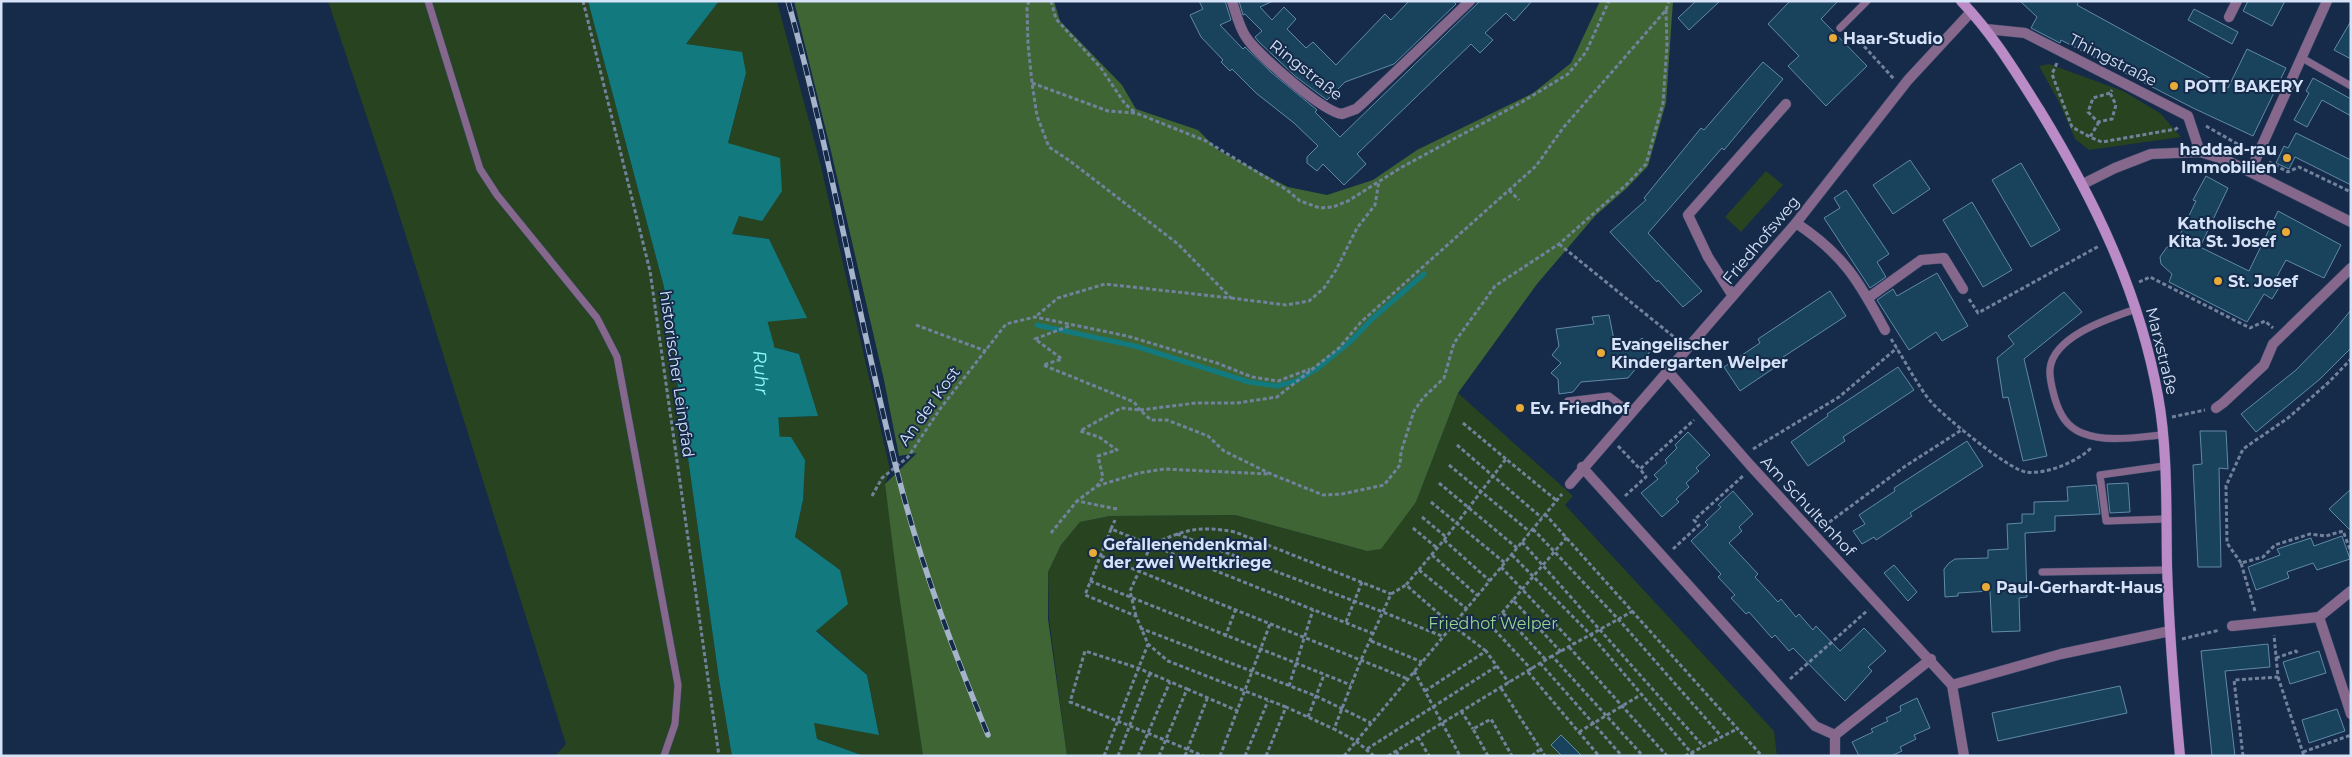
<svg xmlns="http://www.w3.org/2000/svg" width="2352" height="757" font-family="Montserrat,sans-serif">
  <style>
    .green { fill: #274320 }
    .forest { fill: #3f6535 }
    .water { fill: #127a7e }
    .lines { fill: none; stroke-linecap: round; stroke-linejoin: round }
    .stream { stroke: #127a7e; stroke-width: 5 }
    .river { stroke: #127a7e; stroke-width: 30 }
    .building { fill: #19435d; stroke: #608aa7 }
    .lane-casing { stroke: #354765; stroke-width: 8 }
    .street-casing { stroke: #354765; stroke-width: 11 }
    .secondary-casing { stroke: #354765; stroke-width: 11 }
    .path { stroke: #71829c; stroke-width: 3; stroke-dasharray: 4 2.5; stroke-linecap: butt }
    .lane { stroke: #86688d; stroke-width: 7 }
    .street { stroke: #86688d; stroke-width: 10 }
    .secondary { stroke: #ba8bc6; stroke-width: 10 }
    .rail-casing { stroke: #a5b3cb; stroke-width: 5.5 }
    .rail { stroke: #162a49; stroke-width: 4; stroke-dasharray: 11; stroke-linecap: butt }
    .poi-dot { fill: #e8ab37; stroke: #162a49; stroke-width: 2 }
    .labels { text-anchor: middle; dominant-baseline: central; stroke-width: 4; stroke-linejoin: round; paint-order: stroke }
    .poi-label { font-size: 16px; font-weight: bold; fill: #d5e2f7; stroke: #162a49; text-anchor: start }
    .street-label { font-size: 16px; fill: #d5e2f7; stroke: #162a49 }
    .park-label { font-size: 16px; fill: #9bd58d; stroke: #162a49 }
    .water-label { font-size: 18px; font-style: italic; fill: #95f7fb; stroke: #162a49 }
  </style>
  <rect width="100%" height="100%" fill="#162a49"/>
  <path class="green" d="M 328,1 L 588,1 L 664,287 L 719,679 L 732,756 L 555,756 L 566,744 L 392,192 Z
    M 719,1 L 777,1 L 820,162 L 890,470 L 885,484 L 923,756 L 864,756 L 817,739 L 813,723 L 879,734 L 867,675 L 816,630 L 840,570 L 795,537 L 803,500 L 791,437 L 758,437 L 759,418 L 817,416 L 799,354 L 755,342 L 753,322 L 806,318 L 769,239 L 732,234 L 738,216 L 728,143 L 746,73 L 686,44 Z
    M 2049,64 L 2123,91 L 2160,113 L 2181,137 L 2089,150 L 2075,139 L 2059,102 L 2039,66 Z
    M 1766,171 L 1783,185 L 1741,232 L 1725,217 Z
    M 1458,393 L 1573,496 L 1565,505 L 1774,731 L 1777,756 L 1067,756 L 1049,618 L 1048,572 L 1061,545 L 1080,522 L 1110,516 L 1235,515 L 1367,551 L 1416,502 Z"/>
  <path class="forest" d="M 794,1 L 1054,1 L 1060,21 L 1122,85 L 1136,109 L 1198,130 L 1218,150 L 1288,187 L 1327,195 L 1373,180 L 1417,150 L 1533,93 L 1571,63 L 1600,1 L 1673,1 L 1666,103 L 1648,166 L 1627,188 L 1595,216 L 1537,284 L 1458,393 L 1416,502 L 1381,549 L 1367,551 L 1235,515 L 1110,516 L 1080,522 L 1061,545 L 1048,572 L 1048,619 L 1067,756 L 923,756 L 898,587 L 885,484 L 917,453 L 899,456 L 884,380 L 830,147 Z"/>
  <path class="water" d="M 588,1 L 719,1 L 686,44 L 742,52 L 746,73 L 728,143 L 780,158 L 782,191 L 762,221 L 739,216 L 732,234 L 769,239 L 807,318 L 753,323 L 755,342 L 799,354 L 818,416 L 760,418 L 758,436 L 791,437 L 805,460 L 803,500 L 795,537 L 840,570 L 848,604 L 816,631 L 867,675 L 879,735 L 814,723 L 817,739 L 864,756 L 732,756 L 719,679 L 664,287 Z"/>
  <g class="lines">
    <path class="stream" d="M 1037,325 L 1135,346 L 1249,382 L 1277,386 L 1296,381 L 1318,368 L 1351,341 L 1373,318 L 1424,274"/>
    <path class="river" id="s1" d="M 742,286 L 759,347 L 767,477"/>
  </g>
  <path class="building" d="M 1199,1 L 1225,1 L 1231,20 L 1220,25 L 1243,49 L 1245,47 L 1272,73 L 1317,110 L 1315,112 L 1340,137 L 1480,1 L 1532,1 L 1514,21 L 1506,13 L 1485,33 L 1493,40 L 1480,53 L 1471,44 L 1357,154 L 1366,164 L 1344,185 L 1323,164 L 1317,171 L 1307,163 L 1307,157 L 1318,146 L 1294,123 L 1256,93 L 1232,69 L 1230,71 L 1221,62 L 1223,60 L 1201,37 L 1190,15 L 1203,9 Z
    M 1239,1 L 1273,1 L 1260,7 L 1272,20 L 1284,7 L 1296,19 L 1287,29 L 1306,48 L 1313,42 L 1336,65 L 1385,14 L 1391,20 L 1409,1 L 1453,1 L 1456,4 L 1394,64 L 1345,82 L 1327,100 L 1295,76 L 1258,41 L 1255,37 L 1262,31 L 1245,14 L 1243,15 Z
    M 1696,1 L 1720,1 L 1689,30 L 1678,18 Z
    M 1790,1 L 1838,1 L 1821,19 L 1867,66 L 1826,106 L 1788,66 L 1799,56 L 1768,24 Z
    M 2020,1 L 2079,1 L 2077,5 L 2228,88 L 2247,49 L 2286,68 L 2253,136 L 2193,108 L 2061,40 L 2060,43 L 2031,28 L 2037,17 Z
    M 2248,1 L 2285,1 L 2272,26 L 2243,11 Z
    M 2194,9 L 2238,32 L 2232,44 L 2188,20 Z
    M 2351,21 L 2351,59 L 2334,50 Z
    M 1763,62 L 1783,79 L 1724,150 L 1722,148 L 1648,233 L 1702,291 L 1683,307 L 1658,280 L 1657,282 L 1610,232 L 1646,200 L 1644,198 L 1701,128 L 1704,130 Z
    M 2313,78 L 2351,99 L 2351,116 L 2322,100 L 2307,127 L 2294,120 L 2309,93 L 2306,91 Z
    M 2296,133 L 2351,160 L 2351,185 L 2295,157 L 2289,169 L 2276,163 L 2284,146 L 2288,148 Z
    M 1910,160 L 1930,189 L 1893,214 L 1873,185 Z
    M 2021,163 L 2060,230 L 2031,247 L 1992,180 Z
    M 2206,176 L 2228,188 L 2200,247 L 2249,271 L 2278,211 L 2341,245 L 2324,278 L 2286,260 L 2274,282 L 2280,286 L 2272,299 L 2264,294 L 2247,322 L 2169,282 L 2172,274 L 2161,264 L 2160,257 L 2167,247 L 2175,245 L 2196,201 L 2193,200 Z
    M 1846,190 L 1889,254 L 1877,262 L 1886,277 L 1870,288 L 1824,218 L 1840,208 L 1834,198 Z
    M 1972,202 L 2012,270 L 1983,287 L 1943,220 Z
    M 1937,273 L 1968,326 L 1942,341 L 1936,332 L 1909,350 L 1877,300 L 1893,289 L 1897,296 Z
    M 1830,291 L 1846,316 L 1774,363 L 1777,366 L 1740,391 L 1724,367 L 1760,343 L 1758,339 Z
    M 2064,292 L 2082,312 L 2024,359 L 2047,456 L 2023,461 L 2008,397 L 2003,398 L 1997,358 L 2014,344 L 2008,336 Z
    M 2351,310 L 2351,348 L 2320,379 L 2256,432 L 2241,414 L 2296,370 L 2333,332 Z
    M 1609,315 L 1614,340 L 1629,350 L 1642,338 L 1653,348 L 1628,378 L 1581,382 L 1573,392 L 1559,394 L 1558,379 L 1551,373 L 1561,363 L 1552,355 L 1559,346 L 1556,329 L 1594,324 L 1592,317 Z
    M 1898,367 L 1914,390 L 1843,437 L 1845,441 L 1808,466 L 1791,442 L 1828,416 L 1827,414 Z
    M 2200,431 L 2226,431 L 2228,469 L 2219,468 L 2221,567 L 2198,567 L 2193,465 L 2202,464 Z
    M 1688,432 L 1710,455 L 1696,468 L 1699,471 L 1686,483 L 1689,487 L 1676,499 L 1679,502 L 1662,517 L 1641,493 L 1658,479 L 1654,475 L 1667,463 L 1665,460 L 1677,448 L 1675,445 Z
    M 1967,441 L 1983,466 L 1910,513 L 1912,516 L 1876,540 L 1874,537 L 1862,544 L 1853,531 L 1865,524 L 1859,515 L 1895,491 L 1894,488 Z
    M 2128,483 L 2130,512 L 2110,513 L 2107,484 Z
    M 2096,485 L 2100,514 L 2055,516 L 2055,531 L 2025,533 L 2027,597 L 2019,598 L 2020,631 L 1992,632 L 1990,591 L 1958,593 L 1958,596 L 1945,597 L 1944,569 L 1949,563 L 1955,559 L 1988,558 L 1988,550 L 2008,549 L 2007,524 L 2022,523 L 2022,514 L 2034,514 L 2034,502 L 2068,501 L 2067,487 Z
    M 2351,489 L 2351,531 L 2329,509 Z
    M 1733,491 L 1753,514 L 1739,527 L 1742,531 L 1729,543 L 1758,574 L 1755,577 L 1778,602 L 1781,599 L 1796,617 L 1799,614 L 1813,630 L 1816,626 L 1840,651 L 1864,628 L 1886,651 L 1868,667 L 1872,671 L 1845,701 L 1793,648 L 1789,651 L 1775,635 L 1772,638 L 1749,612 L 1746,614 L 1731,598 L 1735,595 L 1718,577 L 1721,574 L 1691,541 L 1708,525 L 1705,522 L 1721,507 L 1718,505 Z
    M 2342,536 L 2350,559 L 2317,570 L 2313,563 L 2287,572 L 2289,578 L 2256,590 L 2248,567 L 2280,555 L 2277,549 L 2311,538 L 2314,546 Z
    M 1894,565 L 1917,592 L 1908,601 L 1884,573 Z
    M 2268,644 L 2270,667 L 2225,671 L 2235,756 L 2212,756 L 2201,651 Z
    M 2319,651 L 2326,673 L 2290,684 L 2283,662 Z
    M 2120,686 L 2127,713 L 1998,741 L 1992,713 Z
    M 1917,698 L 1930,728 L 1914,735 L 1916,739 L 1900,747 L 1902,751 L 1891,756 L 1859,756 L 1852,742 L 1873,732 L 1871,729 L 1888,721 L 1886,718 L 1901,711 L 1900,706 Z
    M 2337,709 L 2345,731 L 2309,743 L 2302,720 Z
    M 1561,735 L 1582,756 L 1562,756 L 1551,745 Z"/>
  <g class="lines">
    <defs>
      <path id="lane" d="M 428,1 L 480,169 L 497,195 L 597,318 L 617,357 L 678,685 L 675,724 L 664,756
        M 1840,28 L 1867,1
        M 2302,58 L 2351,86
        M 2136,309 C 2110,318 2053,336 2050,369 C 2049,379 2053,391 2055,399 C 2060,415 2067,427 2082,433 C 2107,443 2137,437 2162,435
        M 1568,401 L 1609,396 L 1630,412
        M 2164,466 L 2100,475 L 2106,521 L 2166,519
        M 2042,572 L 2167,570"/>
      <path id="street" d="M 1232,1 C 1236,13 1239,27 1246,37 C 1257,54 1323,112 1342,114 L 1356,109 L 1365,101 L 1470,1
        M 2229,17 L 2237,1
        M 1986,29 L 2025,33 L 2188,116 L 2200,152
        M 2250,172 L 2327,1
        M 2083,184 L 2115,168 L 2151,154 L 2200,152 L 2226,160 L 2351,222
        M 1796,223 C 1843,254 1859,281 1885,330
        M 1733,296 L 1708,257 L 1688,215 L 1786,104
        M 1868,298 L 1921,260 L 1944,258 L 1963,289
        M 1667,370 L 1750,465 L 1952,685 L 1964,756
        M 2216,408 L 2223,403 L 2264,365 L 2273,344 L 2351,268
        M 1582,467 L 1815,726 L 1835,735
        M 1570,484 L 1796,223 L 1908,80 L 1971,12
        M 2319,617 L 2351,714
        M 2232,626 L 2319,617 L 2351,591
        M 1952,685 L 2061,654 L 2170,631
        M 1835,735 L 1931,659
        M 1835,756 L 1835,735"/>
      <path id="secondary" d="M 1961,1 C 1992,33 2015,71 2039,109 C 2094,199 2139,291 2158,396 C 2168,450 2166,510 2167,566 C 2169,629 2174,692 2180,756"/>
    </defs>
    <use href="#lane" class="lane-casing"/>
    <use href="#street" class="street-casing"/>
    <use href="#secondary" class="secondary-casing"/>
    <path class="path" d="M 583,1 L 650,271 L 719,756
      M 1029,1 L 1027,7 L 1028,44 L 1032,83 L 1037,116 L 1049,147 L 1070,161 L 1178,244 L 1231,298 L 1105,284 L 1058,298 L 1035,317
      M 1051,1 L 1056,19 L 1101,68 L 1125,104 L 1136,113
      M 1666,10 L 1667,45 L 1663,103 L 1646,164 L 1626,185 L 1559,244 L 1495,286 L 1454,343 L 1444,378 L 1423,398 L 1414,411 L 1401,452 L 1400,465 L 1384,485 L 1342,494 L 1323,495 L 1271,474 L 1224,451 L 1208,436 L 1167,420 L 1151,420 L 1140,410 L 1196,403 L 1237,403 L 1277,397 L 1339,348 L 1361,322 L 1536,166 L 1563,128 L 1666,10 L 1669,1
      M 1851,32 L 1894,79
      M 2057,63 L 2052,74 L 2072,127 L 2090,137
      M 1032,83 L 1108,111 L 1136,113 L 1206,141 L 1287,190 L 1300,201 L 1320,208 L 1333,207 L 1348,201 L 1402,167 L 1522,102 L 1568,74 L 1586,52 L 1609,1
      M 2110,93 L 2093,98 L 2088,112 L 2098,122 L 2112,119 L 2116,105 L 2110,93 L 2112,90
      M 2099,122 L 2090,137 L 2102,142 L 2176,129 L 2179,126
      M 2206,126 L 2248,150
      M 2269,162 L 2288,172 L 2299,167 L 2351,192
      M 1509,190 L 1519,200
      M 1559,244 L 1679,341
      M 2139,282 L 2150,277 L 2250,328 L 2265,321 L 2273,328
      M 1231,298 L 1286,305 L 1309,301 L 1324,288 L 1336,270 L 1357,228 L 1375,205 L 1379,181
      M 1969,299 L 1978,313 L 2099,246
      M 916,325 L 986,351
      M 1069,326 L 1035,339 L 1062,359 L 1043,365 L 1134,402 L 1140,410
      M 1891,339 C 1903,357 1918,387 1932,403 C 1945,417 2009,470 2026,472 C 2046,475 2079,461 2092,447
      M 2172,417 L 2205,410
      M 1463,423 L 1506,459
      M 1457,445 L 1542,518
      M 1618,446 L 1640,469
      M 1753,449 L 1839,397 L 1897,348
      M 1449,465 L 1530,532
      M 1439,483 L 1517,548
      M 1097,486 L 1139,473 L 1164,469 L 1269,474
      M 872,496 L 882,478 L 908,457 L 940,409 L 1006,324 L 1035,317 L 1127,336 L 1217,363 L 1252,377 L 1278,381 L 1310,369
      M 1625,496 L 1646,477 L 1640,469 L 1694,420
      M 1431,502 L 1505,563
      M 1117,509 L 1077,501 L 1097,486 L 1103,478 L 1098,456 L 1117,450 L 1099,437 L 1080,431 L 1121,408 L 1140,410
      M 1545,514 L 1762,756
      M 1422,517 L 1446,537
      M 1824,526 L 1904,467 L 1963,429
      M 1413,528 L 1437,548
      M 1111,529 L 1115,520
      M 1533,529 L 1619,620 L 1722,737
      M 1051,533 L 1077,501
      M 1177,534 L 1383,612 L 1444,637
      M 1444,540 L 1490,581
      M 1522,542 L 1703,746
      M 1673,549 L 1699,525 L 1694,520 L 1743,476
      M 1432,555 L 1478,596
      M 1512,555 L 1591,635 L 1694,756
      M 1101,556 L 1408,679
      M 2241,563 L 2227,543 L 2226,486 L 2243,449 L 2288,418 L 2329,382 L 2351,359
      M 1501,567 L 1574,644
      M 1419,570 L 1467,609
      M 1090,581 L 1351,685
      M 1513,600 L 1491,626 L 1532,670
      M 1633,611 L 1552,656 L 1643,756
      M 2255,611 L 2241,563 L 2263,557 L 2275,545 L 2310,534 L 2326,536 L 2343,531 L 2351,552
      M 1503,613 L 1546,660
      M 1136,616 L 1130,591 L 1151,545 L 1374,634
      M 1346,622 L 1362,582
      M 1140,628 L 1316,696 L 1371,723
      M 1225,637 L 1235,611
      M 2182,639 L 2220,630
      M 1371,641 L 1422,662
      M 1569,647 L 1667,756
      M 1486,651 L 1453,626 L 1406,585 L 1444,540 L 1506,459 L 1556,500
      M 1561,652 L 1513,600 L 1567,537
      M 2276,658 L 2296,651 L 2298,654
      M 1540,663 L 1622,756
      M 1414,671 L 1460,756
      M 1528,672 L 1599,756
      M 2278,677 L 2304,756
      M 1790,679 L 1868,610
      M 1289,686 L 1313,610
      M 1501,688 L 1545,756
      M 1187,689 L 1238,711
      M 1425,691 L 1486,651 L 1509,683
      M 1286,707 L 1168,661 L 1148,644 L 1136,616 L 1085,595 L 1111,529 L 1151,545 C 1184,530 1198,525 1235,532 L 1391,594
      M 1461,711 L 1473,729
      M 1308,717 L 1324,675
      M 1579,732 L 1642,694
      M 1418,737 L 1429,756
      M 1367,749 L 1497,666
      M 1396,751 L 1399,756
      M 2303,752 L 2351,735
      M 1104,756 L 1148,644
      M 1118,756 L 1150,673
      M 1138,756 L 1170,682
      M 1159,756 L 1187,689 L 1138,668 L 1085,651 L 1070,702 C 1114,720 1159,737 1203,756
      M 1185,756 L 1207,699
      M 1220,756 L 1270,624
      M 1245,756 L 1268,701
      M 1266,756 L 1286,707 L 1334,729
      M 1344,756 L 1562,494
      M 1374,756 L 1356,741 L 1334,729 L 1361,660 L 1391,594 L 1406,585
      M 1388,756 L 1552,656
      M 1488,756 L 1473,729 L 1491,719 L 1512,756
      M 1532,756 L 1539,750
      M 1685,756 L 1737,729
      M 2243,756 L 2234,680 L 2278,677 L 2274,635"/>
    <use href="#lane" class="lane"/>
    <use href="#street" class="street"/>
    <use href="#secondary" class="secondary"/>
    <defs>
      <path id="rail" d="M 788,1 C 832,158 858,318 898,475 C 921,565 953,650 988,735"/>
    </defs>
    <use href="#rail" class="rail-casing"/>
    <use href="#rail" class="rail"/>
  </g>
  <g class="poi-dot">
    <circle cx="1833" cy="38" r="5"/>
    <circle cx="2174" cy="86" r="5"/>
    <circle cx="2287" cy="158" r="5"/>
    <circle cx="2286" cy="232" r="5"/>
    <circle cx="2218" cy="281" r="5"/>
    <circle cx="1601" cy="353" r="5"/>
    <circle cx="1520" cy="408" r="5"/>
    <circle cx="1093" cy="553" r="5"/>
    <circle cx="1986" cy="587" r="5"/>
  </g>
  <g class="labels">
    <g class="poi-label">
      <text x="1843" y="38">Haar-Studio</text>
      <text x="2184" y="86">POTT BAKERY</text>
      <text x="2277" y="149" text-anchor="end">haddad-rau<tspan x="2277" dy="18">Immobilien</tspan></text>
      <text x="2276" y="223" text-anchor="end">Katholische<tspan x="2276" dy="18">Kita St. Josef</tspan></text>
      <text x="2228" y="281">St. Josef</text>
      <text x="1611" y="344">Evangelischer<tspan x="1611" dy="18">Kindergarten Welper</tspan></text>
      <text x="1530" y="408">Ev. Friedhof</text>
      <text x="1103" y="544">Gefallenendenkmal<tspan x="1103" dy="18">der zwei Weltkriege</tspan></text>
      <text x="1996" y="587">Paul-Gerhardt-Haus</text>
    </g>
    <g class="street-label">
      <text transform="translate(2113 60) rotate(27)">Thingstraße</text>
      <text transform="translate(1306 70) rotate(38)">Ringstraße</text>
      <text transform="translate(1761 240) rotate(-50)">Friedhofsweg</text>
      <text transform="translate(2162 351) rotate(76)">Marxstraße</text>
      <text transform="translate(677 374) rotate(82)">historischer Leinpfad</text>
      <text transform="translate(929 406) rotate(-54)">An der Kost</text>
      <text transform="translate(1808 506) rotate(47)">Am Schultenhof</text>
    </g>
    <g class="park-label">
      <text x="1493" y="623">Friedhof Welper</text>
    </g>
    <g class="water-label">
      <text stroke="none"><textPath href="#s1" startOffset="89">Ruhr</textPath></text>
    </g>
  </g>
  <rect width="2352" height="757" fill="none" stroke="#d5e2f7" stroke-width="5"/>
</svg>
